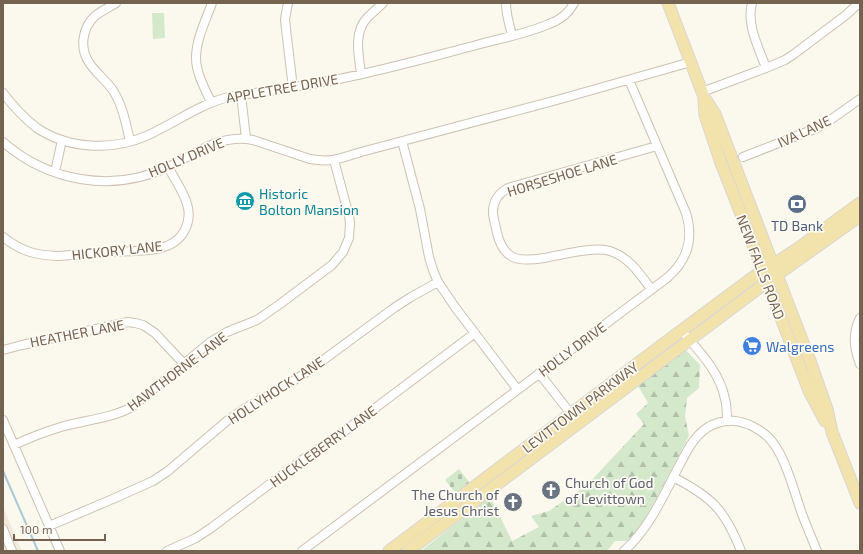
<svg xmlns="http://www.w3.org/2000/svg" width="863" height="554" font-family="'Exo 2',sans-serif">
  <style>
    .residential { fill: #f2ebdc }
    .forest { fill: url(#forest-firs) }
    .cemetery { fill: url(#cemetery-stones) }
    .green { fill: #d4e8cc }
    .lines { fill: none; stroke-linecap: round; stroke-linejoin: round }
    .stream { stroke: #aac8d5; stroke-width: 2 }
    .minor-casing { stroke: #cdc2b3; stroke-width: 10 }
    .major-casing { stroke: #dbd6d2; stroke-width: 13 }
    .minor { stroke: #fff; stroke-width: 8 }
    .major { stroke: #f2e3ad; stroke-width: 11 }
    .labels { text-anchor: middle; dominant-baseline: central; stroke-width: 3.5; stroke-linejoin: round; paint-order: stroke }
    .street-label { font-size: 14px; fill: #756351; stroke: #fefbf4 }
    .culture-label { font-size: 14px; fill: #0d838f; stroke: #fefbf4; text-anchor: start }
    .service-label { font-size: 14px; fill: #4e5e75; stroke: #fefbf4 }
    .shop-label { font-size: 14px; fill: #366cbe; stroke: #fefbf4; text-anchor: start }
    .worship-label { font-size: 14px; fill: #5b616d; stroke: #fefbf4; text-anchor: start }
  </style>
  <defs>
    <pattern id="forest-firs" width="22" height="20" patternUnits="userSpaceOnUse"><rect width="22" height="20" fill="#d4e8cc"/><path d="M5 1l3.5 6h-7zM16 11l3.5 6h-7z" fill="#b1c0a8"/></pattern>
    <pattern id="cemetery-stones" width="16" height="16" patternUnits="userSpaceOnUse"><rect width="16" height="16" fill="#d4e8cc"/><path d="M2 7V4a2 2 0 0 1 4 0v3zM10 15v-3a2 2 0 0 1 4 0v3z" fill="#b1c0a8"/></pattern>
  </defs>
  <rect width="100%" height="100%" fill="#fbf8ed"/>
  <path class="residential" d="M 3,507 L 22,551 L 3,551 Z"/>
  <path class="forest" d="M 685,349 L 700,365 L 699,388 L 687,398 L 685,416 L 689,436 L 657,497 L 640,527 L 627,541 L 615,541 L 607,551 L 421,551 L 490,496 L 512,541 L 539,527 L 531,516 L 549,511 L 588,484 L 644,424 L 636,414 L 648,403 L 638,386 Z"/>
  <path class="cemetery" d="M 459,469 L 470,483 L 456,494 L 445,480 Z"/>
  <path class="green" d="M 152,13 L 164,13 L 165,38 L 153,39 Z"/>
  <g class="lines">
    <path class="stream" d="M 3,471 L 38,551"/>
    <defs>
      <path id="minor" d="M 116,3 C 110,7 101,11 95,16 C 82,28 79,49 90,64 C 97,74 107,81 114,92 C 123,107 126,124 130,141
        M 288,3 L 285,19 L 286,29 L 293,88
        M 506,3 C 506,14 509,24 512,35
        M 752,3 C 746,25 759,48 766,68
        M 361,74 C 359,56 353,33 367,18 C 372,13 378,8 383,3
        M 702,92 L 766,68 L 785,60 L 794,54 L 846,15 L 859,3
        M 3,93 C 13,106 24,118 37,128 C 68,149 112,151 146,136 C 174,124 199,104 229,97 C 264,91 299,87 334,80 C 381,71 427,58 473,46 C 498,39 526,34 549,24 C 560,20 569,13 574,3
        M 241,95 L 246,138
        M 211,102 C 205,89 196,73 196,58 C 196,39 206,20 212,3
        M 402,141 L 420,209 L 429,257 L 433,270 L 438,282 L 455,307 L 517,389
        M 3,142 C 49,182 113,193 168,167 C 195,154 221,133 253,140 L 310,159 C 332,163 341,158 361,152 L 557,100 L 691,62
        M 743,157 L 817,128 L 833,118 L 860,99
        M 55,172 L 62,140
        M 3,237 C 21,251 34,255 57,256 C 75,255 93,253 111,252 C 127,251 155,252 169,245 C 183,239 191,223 188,208 C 186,195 174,178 168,167
        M 651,289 C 640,274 629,257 610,251 C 594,246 561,255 544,258 C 519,262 504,261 497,233 C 496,226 493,219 493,212 C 493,201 499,193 508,188 L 657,146
        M 860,318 C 852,334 854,348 860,364
        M 682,331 C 699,351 720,372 725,399 C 727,406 727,413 727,421
        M 3,350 L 22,345 L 105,327 L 128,322 L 135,323 L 143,325 L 155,333 L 184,364
        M 539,373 L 578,423
        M 3,420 L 60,551
        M 14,445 C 29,438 44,432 61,427 C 84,420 110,419 132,407 L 209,343 L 227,332 L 257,320 L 280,304 L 332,265 L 343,252 L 349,238 L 350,223 L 349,216 L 334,160
        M 673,477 C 712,497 725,510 741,551
        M 49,526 L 115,498 L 153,481 L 168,471 L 228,420 L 244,409 L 293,381 L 311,369 L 394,308 L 411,297 L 438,282
        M 3,529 L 12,551
        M 167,551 L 196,538 L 211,528 L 302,460 L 342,433 L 475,333
        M 302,551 L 667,278 C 688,260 694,239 686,213 L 629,80
        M 624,551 C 655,523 669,481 690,446 C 699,432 712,421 730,421 C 737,420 744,423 750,425 C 756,428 763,432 768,437 C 785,453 794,492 802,514 C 807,527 812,539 817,551"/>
      <path id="major" d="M 668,3 L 704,97 L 715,114 L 809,358 L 827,409 L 832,432 L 860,503
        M 704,98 L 705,115 L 721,163 L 743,219 L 809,391 L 825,421
        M 389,551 L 666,342 L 752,278 L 797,249 L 860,203
        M 408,551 L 767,282 L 860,216"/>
    </defs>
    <use href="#minor" class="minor-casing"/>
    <use href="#major" class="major-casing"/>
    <use href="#minor" class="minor"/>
    <use href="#major" class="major"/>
  </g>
  <defs>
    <symbol id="museum-disc" viewBox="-11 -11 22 22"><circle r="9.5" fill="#0f9aa8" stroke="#fefbf4"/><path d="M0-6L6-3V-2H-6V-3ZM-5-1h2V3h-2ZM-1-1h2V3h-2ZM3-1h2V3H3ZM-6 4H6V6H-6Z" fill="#fff"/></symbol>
    <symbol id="bank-disc" viewBox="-11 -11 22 22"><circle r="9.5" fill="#5c6f8a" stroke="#fefbf4"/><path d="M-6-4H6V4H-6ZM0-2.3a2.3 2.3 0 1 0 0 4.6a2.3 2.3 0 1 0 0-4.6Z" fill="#fff"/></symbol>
    <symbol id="supermarket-disc" viewBox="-11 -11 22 22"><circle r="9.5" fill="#3f7fe0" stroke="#fefbf4"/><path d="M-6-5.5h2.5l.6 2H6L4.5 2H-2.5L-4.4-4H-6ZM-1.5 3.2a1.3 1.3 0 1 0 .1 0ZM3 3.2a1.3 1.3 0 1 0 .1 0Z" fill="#fff"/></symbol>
    <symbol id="church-disc" viewBox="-11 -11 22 22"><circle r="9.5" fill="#6b7280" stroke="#fefbf4"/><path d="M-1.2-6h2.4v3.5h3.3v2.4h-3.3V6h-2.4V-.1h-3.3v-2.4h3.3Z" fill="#fff"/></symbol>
  </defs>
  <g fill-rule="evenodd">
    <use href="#museum-disc" x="234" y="190" width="22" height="22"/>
    <use href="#bank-disc" x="786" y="193" width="22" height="22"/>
    <use href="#supermarket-disc" x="741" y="335" width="22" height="22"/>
    <use href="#church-disc" x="540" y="479" width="22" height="22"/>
    <use href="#church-disc" x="502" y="491" width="22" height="22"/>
  </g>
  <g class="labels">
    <g class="street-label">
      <text transform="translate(282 88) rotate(-10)">APPLETREE DRIVE</text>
      <text transform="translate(804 131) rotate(-25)">IVA LANE</text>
      <text transform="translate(186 157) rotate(-23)">HOLLY DRIVE</text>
      <text transform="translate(562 175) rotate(-17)">HORSESHOE LANE</text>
      <text transform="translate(117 250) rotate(-6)">HICKORY LANE</text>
      <text transform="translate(761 267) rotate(69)">NEW FALLS ROAD</text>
      <text transform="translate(77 333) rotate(-11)">HEATHER LANE</text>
      <text transform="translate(572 349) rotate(-37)">HOLLY DRIVE</text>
      <text transform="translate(177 371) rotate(-37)">HAWTHORNE LANE</text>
      <text transform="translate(276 390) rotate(-33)">HOLLYHOCK LANE</text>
      <text transform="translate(580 407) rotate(-37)">LEVITTOWN PARKWAY</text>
      <text transform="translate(323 446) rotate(-36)">HUCKLEBERRY LANE</text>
    </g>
    <g class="culture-label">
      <text x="259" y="193">Historic<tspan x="259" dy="16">Bolton Mansion</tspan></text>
    </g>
    <g class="service-label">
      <text x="797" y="225">TD Bank</text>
    </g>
    <g class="shop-label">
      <text x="766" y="346">Walgreens</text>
    </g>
    <g class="worship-label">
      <text x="565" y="482">Church of God<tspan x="565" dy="16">of Levittown</tspan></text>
      <text x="499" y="494" text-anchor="end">The Church of<tspan x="499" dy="16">Jesus Christ</tspan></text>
    </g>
  </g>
  <rect width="863" height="554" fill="none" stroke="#756351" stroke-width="8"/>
  <path d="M14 534v6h91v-6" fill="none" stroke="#756351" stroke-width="2"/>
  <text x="20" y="534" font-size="12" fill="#756351" stroke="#fefbf4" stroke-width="3" paint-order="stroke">100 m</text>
</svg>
